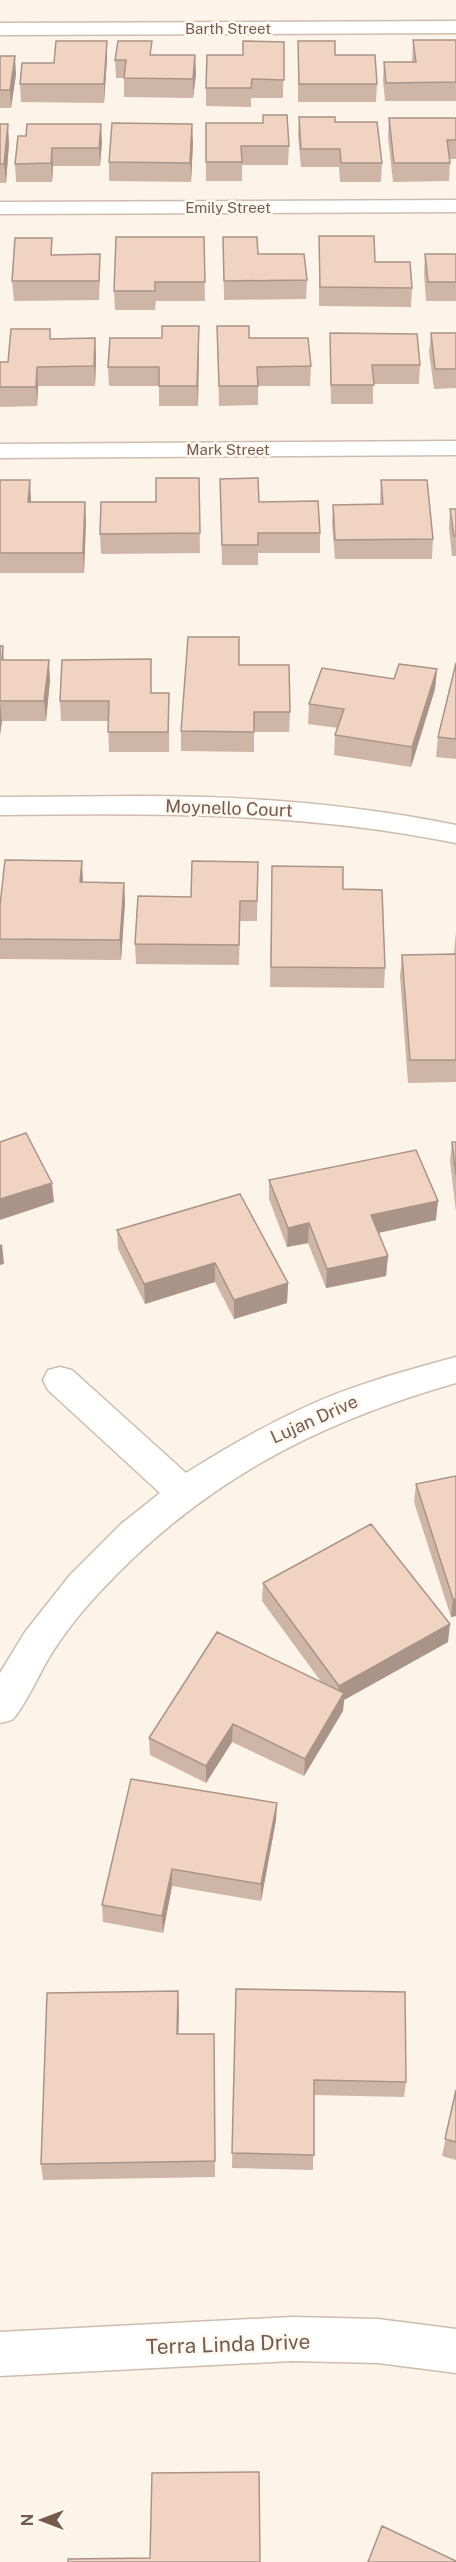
<svg xmlns="http://www.w3.org/2000/svg" width="456" height="2562" font-family="'Public Sans',sans-serif">
  <style>
    .lines { fill: none; stroke-linecap: round; stroke-linejoin: round }
    .minor-casing { stroke: #cebcaf; stroke-width: 3 }
    .tertiary-casing { stroke: #cebcaf; stroke-width: 3 }
    .minor { fill: #fff; fill-rule: evenodd }
    .tertiary { fill: #fff; fill-rule: evenodd }
    .wall { fill: #cfb5a6 }
    .shaded-wall { fill: #a99487 }
    .building { fill: #f1d3c1; stroke: #a99487; stroke-width: 1.5 }
    .labels { text-anchor: middle; dominant-baseline: central; stroke-width: 5; stroke-linejoin: round; paint-order: stroke }
    .far-street-label { font-size: 15px; fill: #765b4d; stroke: #fef8f0 }
    .street-label { font-size: 18px; fill: #765b4d; stroke: #fef8f0 }
    .near-street-label { font-size: 21px; fill: #765b4d; stroke: #fef8f0 }
  </style>
  <rect width="100%" height="100%" fill="#fcf4e9"/>
  <g class="lines">
    <defs>
      <path id="minor" d="M 456,21 L 456,33 L 0,35 L 0,23 Z
        M 456,200 L 456,212 L 0,214 L 0,202 Z
        M 456,441 L 456,455 L 0,458 L 0,444 Z
        M 142,796 C 248,796 352,804 456,825 L 456,843 C 305,812 154,813 0,815 L 0,797 Z
        M 456,1357 L 456,1383 C 313,1424 199,1484 97,1595 C 80,1613 63,1635 50,1656 C 42,1669 22,1711 13,1719 C 10,1721 4,1722 0,1723 L 0,1673 L 25,1632 L 70,1575 L 121,1524 L 160,1493 L 48,1390 L 43,1380 L 48,1370 L 60,1367 L 72,1370 L 186,1473 C 224,1449 262,1427 303,1408 C 352,1385 404,1371 456,1357 Z"/>
      <path id="tertiary" d="M 292,2317 L 378,2319 L 456,2329 L 456,2373 L 378,2363 L 292,2361 L 0,2376 L 0,2332 Z"/>
    </defs>
    <use href="#minor" class="minor-casing"/>
    <use href="#tertiary" class="tertiary-casing"/>
    <use href="#minor" class="minor"/>
    <use href="#tertiary" class="tertiary"/>
  </g>
  <path class="wall" d="M 413,40 L 456,40 L 456,101 L 385,101 L 383,80 L 384,62 L 412,62 Z
    M 107,41 L 107,59 L 104,103 L 21,102 L 20,84 L 54,63 Z
    M 298,41 L 335,55 L 377,84 L 376,102 L 298,102 Z
    M 284,42 L 283,98 L 251,98 L 251,107 L 206,106 L 206,88 L 243,55 Z
    M 152,55 L 195,55 L 196,74 L 193,98 L 124,97 L 124,78 L 116,78 L 115,60 Z
    M 0,56 L 16,74 L 11,108 L 0,108 Z
    M 299,117 L 335,122 L 382,163 L 381,182 L 340,182 L 339,167 L 301,167 L 298,136 Z
    M 389,118 L 456,118 L 456,159 L 450,159 L 449,181 L 393,182 L 388,137 Z
    M 206,123 L 289,146 L 288,165 L 242,165 L 242,181 L 206,181 Z
    M 0,124 L 9,143 L 6,183 L 0,183 Z
    M 18,136 L 102,142 L 100,166 L 53,166 L 52,182 L 16,182 L 15,164 Z
    M 193,142 L 191,182 L 109,181 L 109,162 Z
    M 319,236 L 375,262 L 412,288 L 411,307 L 319,306 Z
    M 204,237 L 205,301 L 156,301 L 155,310 L 115,310 L 114,291 Z
    M 223,237 L 307,280 L 306,299 L 224,300 Z
    M 100,254 L 100,273 L 99,300 L 14,301 L 12,281 Z
    M 425,254 L 456,254 L 456,301 L 426,301 L 424,273 Z
    M 199,326 L 198,406 L 159,406 L 159,386 L 109,386 L 108,367 L 162,338 Z
    M 217,326 L 249,338 L 311,366 L 310,386 L 258,386 L 258,405 L 219,406 Z
    M 330,333 L 420,365 L 419,384 L 373,384 L 373,404 L 331,404 L 330,352 Z
    M 431,333 L 456,333 L 456,388 L 434,389 L 429,352 Z
    M 95,338 L 96,358 L 95,386 L 38,386 L 37,406 L 0,407 L 0,362 L 8,362 L 51,339 Z
    M 199,478 L 200,553 L 101,554 L 100,534 Z
    M 220,479 L 259,502 L 320,533 L 320,553 L 258,553 L 258,565 L 222,565 Z
    M 0,480 L 31,499 L 31,502 L 86,521 L 84,573 L 0,573 Z
    M 381,480 L 433,539 L 432,559 L 335,559 L 332,524 L 333,505 L 380,504 Z
    M 450,509 L 456,509 L 456,556 L 452,556 L 449,528 Z
    M 0,646 L 3,646 L 4,660 L 50,680 L 46,721 L 2,721 L 0,735 Z
    M 456,663 L 456,759 L 436,757 L 438,737 Z
    M 239,665 L 290,712 L 289,732 L 254,732 L 254,752 L 181,751 L 181,731 Z
    M 437,669 L 435,689 L 411,767 L 334,755 L 335,735 L 338,728 L 308,724 L 309,704 L 394,679 Z
    M 151,693 L 169,713 L 169,752 L 109,752 L 108,721 L 61,721 L 60,701 Z
    M 258,862 L 257,921 L 240,921 L 239,965 L 136,964 L 135,944 L 191,897 Z
    M 272,866 L 343,889 L 385,968 L 384,988 L 270,987 Z
    M 124,883 L 125,903 L 121,960 L 0,959 L 0,905 Z
    M 456,931 L 456,1082 L 408,1083 L 400,977 L 402,955 L 454,954 Z
    M 452,1142 L 456,1142 L 456,1212 L 450,1161 Z
    M 269,1180 L 436,1220 L 378,1233 L 388,1256 L 386,1276 L 326,1288 L 308,1243 L 287,1247 L 269,1199 Z
    M 117,1230 L 288,1283 L 287,1303 L 234,1319 L 215,1282 L 145,1304 L 118,1249 Z
    M 456,1476 L 456,1616 L 451,1617 L 414,1502 L 416,1484 Z
    M 263,1583 L 448,1642 L 344,1700 L 343,1711 L 304,1776 L 232,1742 L 206,1783 L 150,1755 L 149,1738 L 322,1683 L 262,1601 Z
    M 277,1803 L 276,1820 L 261,1901 L 172,1886 L 163,1933 L 103,1922 L 102,1905 Z
    M 236,1989 L 406,2082 L 404,2097 L 314,2095 L 313,2170 L 232,2168 Z
    M 179,2010 L 178,2034 L 214,2034 L 215,2177 L 43,2180 L 41,2164 Z
    M 456,2090 L 456,2160 L 442,2156 Z"/>
  <path class="shaded-wall" d="M 107,41 L 107,59 L 104,103 L 104,84 Z
    M 195,55 L 196,74 L 193,98 L 193,79 Z
    M 15,56 L 16,74 L 11,108 L 10,90 Z
    M 8,124 L 9,143 L 6,183 L 4,164 Z
    M 101,124 L 102,142 L 100,166 L 99,148 Z
    M 192,124 L 193,142 L 191,182 L 190,163 Z
    M 52,148 L 53,166 L 52,182 L 51,163 Z
    M 199,326 L 199,345 L 198,406 L 197,386 Z
    M 95,338 L 96,358 L 95,386 L 94,366 Z
    M 37,367 L 38,386 L 37,406 L 36,387 Z
    M 30,480 L 31,499 L 29,522 L 28,502 Z
    M 85,502 L 86,521 L 84,573 L 83,553 Z
    M 49,660 L 50,680 L 46,721 L 44,701 Z
    M 437,669 L 435,689 L 411,767 L 412,747 Z
    M 0,701 L 2,721 L 0,735 Z
    M 82,861 L 83,880 L 81,902 L 80,882 Z
    M 124,883 L 125,903 L 121,960 L 120,940 Z
    M 52,1183 L 54,1202 L 0,1220 L 0,1199 Z
    M 438,1201 L 436,1220 L 369,1235 L 371,1215 Z
    M 309,1223 L 308,1243 L 287,1247 L 288,1228 Z
    M 2,1244 L 4,1264 L 0,1265 L 0,1245 Z
    M 388,1256 L 386,1276 L 326,1288 L 327,1269 Z
    M 215,1263 L 215,1282 L 145,1304 L 144,1284 Z
    M 288,1283 L 287,1303 L 234,1319 L 234,1300 Z
    M 453,1599 L 456,1599 L 456,1616 L 451,1617 Z
    M 450,1624 L 448,1642 L 344,1700 L 343,1711 L 304,1776 L 305,1759 L 338,1703 L 339,1686 Z
    M 233,1724 L 232,1742 L 206,1783 L 206,1766 Z
    M 277,1803 L 276,1820 L 261,1901 L 261,1884 Z
    M 172,1869 L 172,1886 L 163,1933 L 162,1916 Z
    M 178,1991 L 179,2010 L 178,2052 L 177,2034 Z"/>
  <path class="building" d="M 413,40 L 456,40 L 456,82 L 386,83 L 384,62 L 416,62 Z
    M 56,41 L 107,41 L 104,84 L 20,84 L 22,63 L 54,63 Z
    M 118,41 L 152,41 L 150,55 L 195,55 L 193,79 L 124,78 L 126,60 L 115,60 Z
    M 243,41 L 284,42 L 284,80 L 252,79 L 251,88 L 206,88 L 207,55 L 243,55 Z
    M 298,41 L 335,41 L 335,55 L 375,55 L 377,84 L 299,84 Z
    M 0,56 L 15,56 L 10,90 L 0,90 Z
    M 263,115 L 287,115 L 289,146 L 241,146 L 242,162 L 206,162 L 206,123 L 263,123 Z
    M 299,117 L 335,117 L 335,122 L 377,122 L 382,163 L 341,163 L 340,149 L 301,149 Z
    M 389,118 L 456,118 L 456,140 L 447,140 L 450,163 L 394,163 Z
    M 112,123 L 192,124 L 190,163 L 109,162 Z
    M 0,124 L 8,124 L 4,164 L 0,164 Z
    M 27,124 L 101,124 L 99,148 L 52,148 L 51,163 L 15,164 L 18,136 L 26,136 Z
    M 319,236 L 374,236 L 375,262 L 410,262 L 412,288 L 320,287 Z
    M 116,237 L 204,237 L 205,282 L 155,282 L 155,291 L 114,291 Z
    M 223,237 L 257,237 L 258,254 L 304,254 L 307,280 L 224,281 Z
    M 15,238 L 52,238 L 51,255 L 100,254 L 99,281 L 12,281 Z
    M 425,254 L 456,254 L 456,282 L 428,282 Z
    M 162,326 L 199,326 L 197,386 L 159,386 L 159,367 L 108,367 L 110,338 L 162,338 Z
    M 217,326 L 249,326 L 249,338 L 308,338 L 311,366 L 257,367 L 258,386 L 219,386 Z
    M 11,329 L 50,329 L 50,339 L 95,338 L 94,366 L 37,367 L 36,387 L 0,387 L 0,362 L 8,362 Z
    M 330,333 L 417,334 L 420,365 L 372,365 L 374,385 L 331,385 Z
    M 431,333 L 456,333 L 456,369 L 435,369 Z
    M 156,478 L 199,478 L 200,533 L 100,534 L 101,502 L 156,502 Z
    M 258,478 L 259,502 L 318,501 L 320,533 L 258,533 L 258,545 L 222,545 L 220,479 Z
    M 0,480 L 30,480 L 28,502 L 85,502 L 83,553 L 0,553 Z
    M 381,480 L 427,480 L 433,539 L 335,540 L 333,505 L 383,504 Z
    M 450,509 L 456,509 L 456,536 L 454,536 Z
    M 188,637 L 239,637 L 239,665 L 289,665 L 290,712 L 254,712 L 254,732 L 181,731 Z
    M 0,646 L 3,646 L 2,660 L 49,660 L 44,701 L 0,701 Z
    M 151,659 L 151,693 L 169,693 L 168,732 L 108,732 L 109,701 L 60,701 L 62,660 Z
    M 456,663 L 456,739 L 438,737 Z
    M 399,664 L 437,669 L 412,747 L 335,735 L 344,709 L 309,704 L 322,668 L 394,679 Z
    M 5,860 L 82,861 L 80,882 L 124,883 L 120,940 L 0,939 L 0,905 Z
    M 192,861 L 258,862 L 257,901 L 240,901 L 239,945 L 135,944 L 138,896 L 191,897 Z
    M 272,866 L 343,867 L 343,889 L 382,890 L 385,968 L 271,967 Z
    M 456,954 L 456,1060 L 410,1060 L 402,955 Z
    M 26,1133 L 52,1183 L 0,1199 L 0,1142 Z
    M 452,1142 L 456,1142 L 456,1175 Z
    M 416,1150 L 438,1201 L 371,1215 L 388,1256 L 327,1269 L 309,1223 L 288,1228 L 269,1180 Z
    M 240,1194 L 288,1283 L 234,1300 L 215,1263 L 144,1284 L 117,1230 Z
    M 456,1476 L 456,1599 L 453,1599 L 416,1484 Z
    M 371,1524 L 450,1624 L 339,1686 L 263,1583 Z
    M 217,1632 L 344,1693 L 305,1759 L 233,1724 L 206,1766 L 149,1738 Z
    M 131,1779 L 277,1803 L 261,1884 L 172,1869 L 162,1916 L 102,1905 Z
    M 236,1989 L 405,1992 L 406,2082 L 314,2080 L 314,2155 L 232,2153 Z
    M 178,1991 L 177,2034 L 214,2034 L 215,2161 L 41,2164 L 47,1993 Z
    M 456,2090 L 456,2142 L 445,2139 Z
    M 259,2472 L 260,2562 L 68,2562 L 68,2559 L 150,2558 L 152,2473 Z
    M 382,2526 L 456,2561 L 456,2562 L 368,2562 Z"/>
  <g class="labels">
    <g class="far-street-label">
      <text x="228" y="28">Barth Street</text>
      <text x="228" y="207">Emily Street</text>
      <text x="228" y="449">Mark Street</text>
    </g>
    <g class="street-label">
      <text transform="translate(229 808) rotate(2)">Moynello Court</text>
      <text transform="translate(314 1419) rotate(-24)">Lujan Drive</text>
    </g>
    <g class="near-street-label">
      <text transform="translate(228 2344) rotate(-2)">Terra Linda Drive</text>
    </g>
  </g>
  <g transform="translate(42 2520) rotate(270)" stroke="#fef8f0" stroke-width="4.5" paint-order="stroke">
  <path d="M0-4.5L10 22L0 15L-10 22Z" fill="#765b4d"/>
  <text y="-9" font-size="16" font-weight="bold" text-anchor="middle" fill="#765b4d">N</text>
  </g>
</svg>
